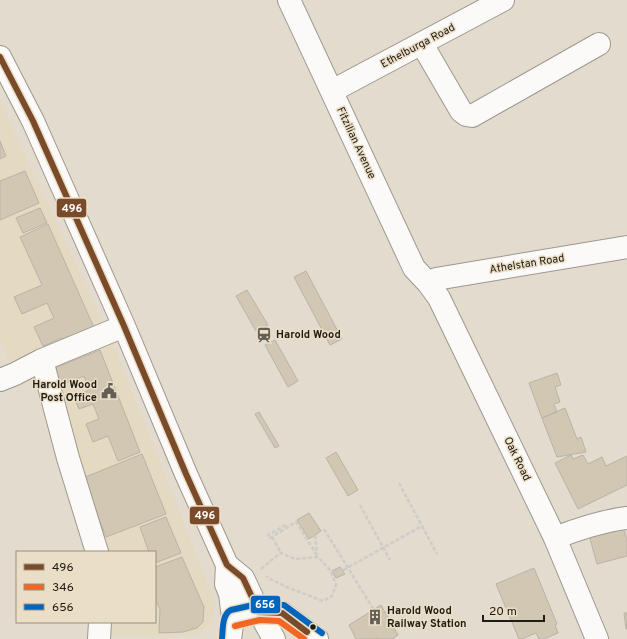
<svg xmlns="http://www.w3.org/2000/svg" width="627" height="639" font-family="Overpass,sans-serif">
  <style>
    .built { fill: #e4d9c1 }
    .building { fill: #d2c7b2; stroke: #b8b3a9 }
    .lines { fill: none; stroke-linecap: round; stroke-linejoin: round }
    .minor-casing { stroke: #9d988e; stroke-width: 24 }
    .path { stroke: #ceccc8; stroke-width: 2.5; stroke-dasharray: 4 2; stroke-linecap: butt }
    .minor { stroke: #fbfaf8; stroke-width: 22 }
    .bus-1-casing { stroke: #eadec6; stroke-width: 9 }
    .bus-2-casing { stroke: #eadec6; stroke-width: 9 }
    .bus-3-casing { stroke: #eadec6; stroke-width: 9 }
    .bus-1 { stroke: #7a4b2a; stroke-width: 6 }
    .bus-2 { stroke: #f26522; stroke-width: 6 }
    .bus-3 { stroke: #0065bd; stroke-width: 6 }
    .bus-dot { fill: #201c13; stroke: #eadec6; stroke-width: 1.5 }
    .labels { text-anchor: middle; dominant-baseline: central; stroke-width: 3; stroke-linejoin: round; paint-order: stroke }
    .street-label { font-size: 11px; fill: #201c13; stroke: #eadec6 }
    .poi-label { font-size: 11px; font-weight: bold; fill: #201c13; stroke: #eadec6; text-anchor: start }
    .line-badge { stroke: #eadec6; stroke-width: 1.5 }
    .badge-label { font-size: 11px; text-anchor: middle; font-weight: bold; fill: #fff }
  </style>
  <rect width="100%" height="100%" fill="#e2dbce"/>
  <path class="built" d="M 0,102 L 114,347 L 216,605 L 209,627 L 192,636 L 111,636 L 110,622 L 155,622 L 155,552 L 105,552 L 43,369 L 10,365 L 0,336 Z"/>
  <path class="building" d="M 0,141 L 6,156 L 0,159 Z
    M 25,171 L 39,203 L 0,220 L 0,181 Z
    M 40,208 L 47,223 L 23,233 L 16,218 Z
    M 48,224 L 96,332 L 66,346 L 62,338 L 43,346 L 34,327 L 54,318 L 47,303 L 22,314 L 14,297 L 42,285 L 20,237 Z
    M 306,271 L 342,339 L 330,345 L 294,277 Z
    M 247,290 L 268,325 L 256,331 L 236,296 Z
    M 275,340 L 298,381 L 288,387 L 265,345 Z
    M 100,350 L 140,452 L 118,461 L 108,436 L 93,442 L 86,424 L 99,419 L 93,404 L 79,409 L 74,397 L 89,390 L 84,376 L 54,388 L 47,371 Z
    M 557,373 L 561,385 L 555,387 L 560,402 L 554,404 L 557,412 L 542,418 L 529,383 Z
    M 565,408 L 577,439 L 581,437 L 586,452 L 557,457 L 542,418 Z
    M 259,412 L 279,446 L 275,448 L 255,414 Z
    M 336,452 L 358,490 L 348,496 L 326,458 Z
    M 142,454 L 166,514 L 106,537 L 83,478 Z
    M 571,455 L 573,459 L 583,455 L 588,464 L 602,457 L 606,466 L 627,456 L 627,485 L 578,509 L 555,463 Z
    M 309,513 L 321,531 L 309,539 L 297,520 Z
    M 166,517 L 181,553 L 155,563 L 155,552 L 149,552 L 140,527 Z
    M 623,526 L 627,540 L 627,556 L 597,564 L 589,535 Z
    M 182,557 L 204,607 L 203,622 L 197,628 L 183,632 L 159,633 L 160,609 L 155,599 L 155,567 Z
    M 340,567 L 345,574 L 336,578 L 332,571 Z
    M 534,568 L 557,624 L 555,625 L 558,633 L 544,639 L 539,639 L 536,633 L 522,639 L 519,639 L 496,584 Z
    M 381,605 L 398,635 L 392,639 L 378,639 L 377,638 L 375,639 L 356,639 L 349,625 Z
    M 624,613 L 627,613 L 627,629 L 626,629 Z"/>
  <g class="lines">
    <defs>
      <path id="minor" d="M 289,0 L 414,268 L 428,283 L 439,298 L 555,538 L 597,639
        M 422,44 L 461,111 L 466,115 L 472,116 L 599,44
        M 0,57 L 33,121 L 124,326 L 186,474 L 227,565 L 243,578 L 259,612 L 274,639
        M 332,91 L 503,0
        M 428,283 L 436,279 L 627,247
        M 42,360 L 68,458 L 97,552
        M 0,380 L 15,374 L 42,360 L 124,326
        M 555,538 C 578,529 602,521 627,518
        M 227,565 L 226,584 L 230,594 L 233,618 L 230,639
        M 233,618 L 259,612 L 282,613 L 317,639
        M 99,639 L 100,622"/>
    </defs>
    <use href="#minor" class="minor-casing"/>
    <path class="path" d="M 399,483 L 422,526
      M 360,505 L 390,560
      M 286,525 L 268,535 L 270,538 L 296,522 L 318,557
      M 324,529 L 374,610
      M 315,535 L 317,554
      M 272,537 L 281,553
      M 261,569 L 274,558 L 281,553 L 295,559 L 318,557 L 331,571 L 336,585 L 332,596 L 323,601 L 289,588 L 268,578 L 267,576
      M 338,573 L 422,526 L 437,554"/>
    <use href="#minor" class="minor"/>
    <defs>
      <path id="bus-1" d="M 0,57 L 33,121 L 124,326 L 186,474 L 227,565 L 243,578 L 259,612 L 282,613 L 307,632"/>
      <path id="bus-2" d="M 235,626 L 260,620 L 279,621 L 304,639"/>
      <path id="bus-3" d="M 222,638 C 223,629 222,614 231,610 L 258,604 L 284,605 L 322,633"/>
    </defs>
    <use href="#bus-1" class="bus-1-casing"/>
    <use href="#bus-2" class="bus-2-casing"/>
    <use href="#bus-3" class="bus-3-casing"/>
    <use href="#bus-1" class="bus-1"/>
    <use href="#bus-2" class="bus-2"/>
    <use href="#bus-3" class="bus-3"/>
  </g>
  <defs>
    <symbol id="station-bare" viewBox="-9 -9 18 18"><path d="M-3-6H3Q5-6 5-4V2Q5 4 3 4L4.5 6H3L1.5 4h-3L-3 6H-4.5L-3 4Q-5 4-5 2V-4Q-5-6-3-6ZM-3.5-4v3h7v-3ZM-3.5 1v1.5H-2V1ZM2 1v1.5H3.5V1Z" fill="#645f54" stroke="#eadec6" stroke-width="2.5" paint-order="stroke"/></symbol>
    <symbol id="civic-bare" viewBox="-9 -9 18 18"><path d="M-.6-6.5H3V-4.5H.6V-3L4-1V1h2V6H-6V1h2V-1L-.6-3ZM-1.2 2.5V6h2.4V2.5Z" fill="#645f54" stroke="#eadec6" stroke-width="2.5" paint-order="stroke"/></symbol>
    <symbol id="building-bare" viewBox="-9 -9 18 18"><path d="M-4-6H4V6H1V3H-1V6H-4ZM-2.5-4.3h1.7v1.8h-1.7ZM.8-4.3h1.7v1.8H.8ZM-2.5-1h1.7V.8h-1.7ZM.8-1h1.7V.8H.8Z" fill="#645f54" stroke="#eadec6" stroke-width="2.5" paint-order="stroke"/></symbol>
  </defs>
  <g fill-rule="evenodd">
    <use href="#station-bare" x="253" y="324" width="22" height="22"/>
    <use href="#civic-bare" x="98" y="380" width="22" height="22"/>
    <use href="#building-bare" x="364" y="606" width="22" height="22"/>
  </g>
  <circle class="bus-dot" cx="313" cy="627" r="3.5"/>
  <g class="labels">
    <g class="street-label">
      <text transform="translate(418 46) rotate(-28)">Ethelburga Road</text>
      <text transform="translate(356 143) rotate(65)">Fitzilian Avenue</text>
      <text transform="translate(527 264) rotate(-9)">Athelstan Road</text>
      <text transform="translate(517 459) rotate(64)">Oak Road</text>
    </g>
    <g class="poi-label">
      <text x="276" y="335">Harold Wood</text>
      <text x="97" y="385" text-anchor="end">Harold Wood<tspan x="97" dy="13">Post Office</tspan></text>
      <text x="387" y="611">Harold Wood<tspan x="387" dy="13">Railway Station</tspan></text>
    </g>
  </g>
  <g class="line-badge">
    <rect x="56" y="198" width="31" height="20" rx="4" fill="#7a4b2a"/>
    <rect x="189" y="506" width="31" height="19" rx="4" fill="#7a4b2a"/>
    <rect x="250" y="595" width="31" height="19" rx="4" fill="#0065bd"/>
  </g>
  <g class="badge-label">
    <text x="72" y="212">496</text>
    <text x="205" y="519">496</text>
    <text x="265" y="608">656</text>
  </g>
  <rect x="16" y="551" width="140" height="72" fill="#eadec6" stroke="#99907e"/>
  <rect x="24" y="564" width="20" height="6" fill="#7a4b2a" stroke="#99907e"/>
  <text x="52" y="571" font-size="12" fill="#201c13">496</text>
  <rect x="24" y="584" width="20" height="6" fill="#f26522" stroke="#99907e"/>
  <text x="52" y="591" font-size="12" fill="#201c13">346</text>
  <rect x="24" y="604" width="20" height="6" fill="#0065bd" stroke="#99907e"/>
  <text x="52" y="611" font-size="12" fill="#201c13">656</text>
  <path d="M483 615v6h61v-6" fill="none" stroke="#201c13" stroke-width="2"/>
  <text x="489" y="615" font-size="12" fill="#201c13" stroke="#eadec6" stroke-width="3" paint-order="stroke">20 m</text>
</svg>
